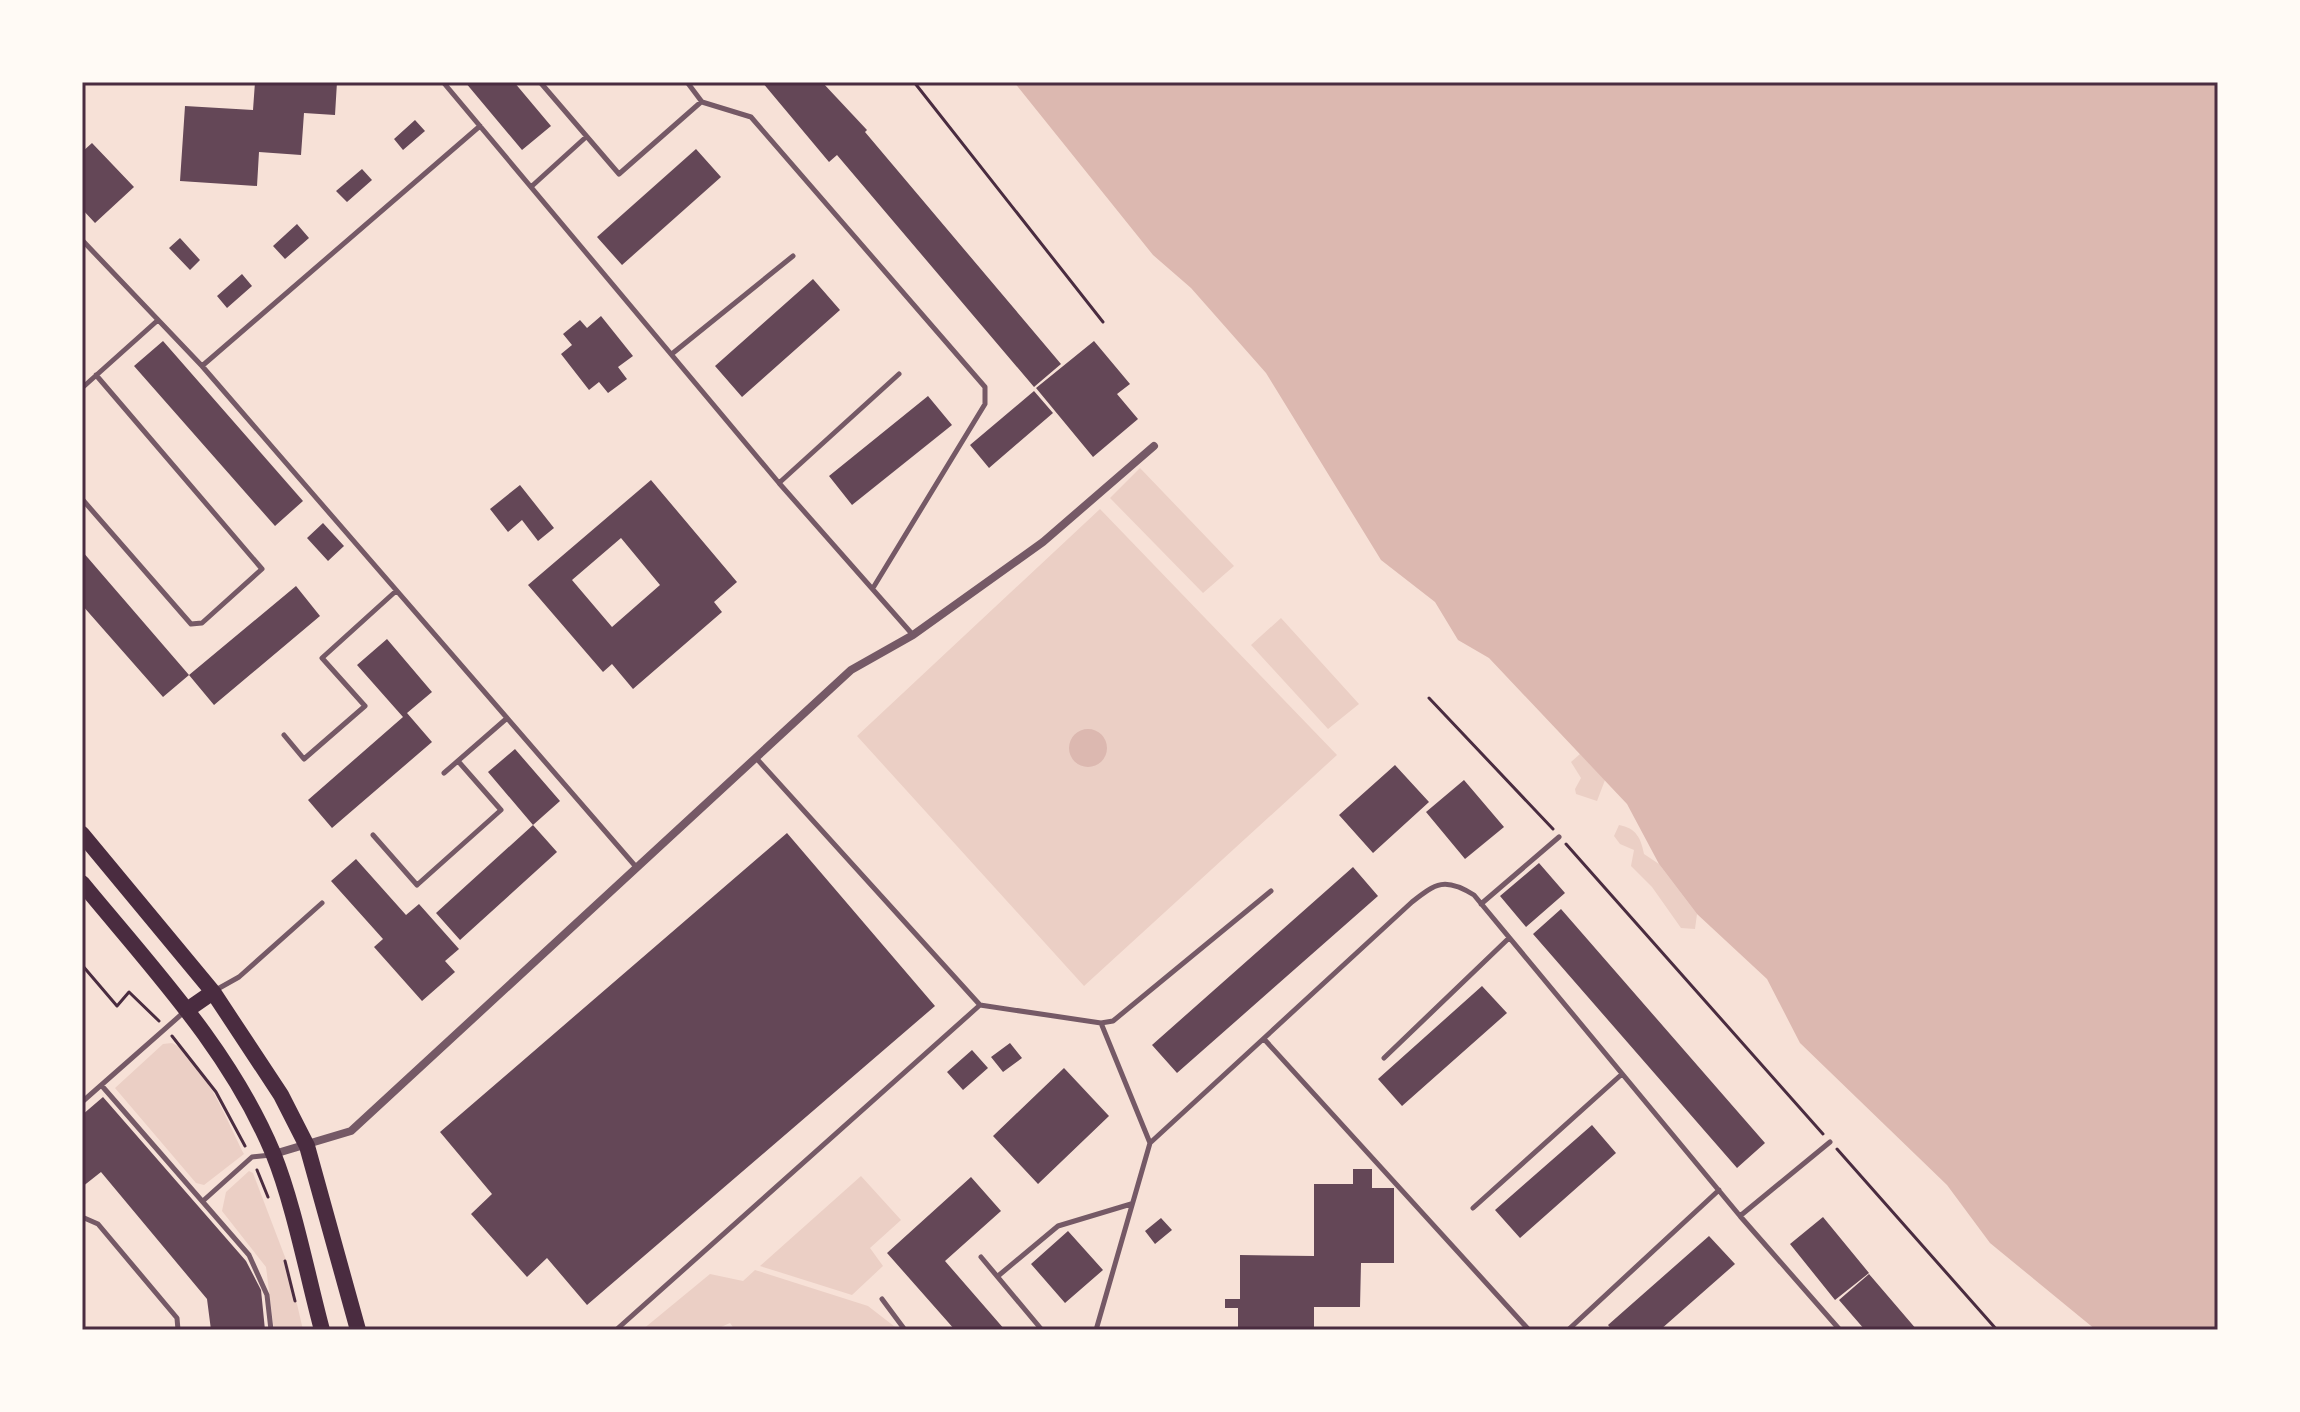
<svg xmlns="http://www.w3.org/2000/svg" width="2300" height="1412" font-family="Manrope,sans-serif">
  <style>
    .green { fill: #ebcfc5 }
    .water { fill: #dcb8b0 }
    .building { fill: #644757; fill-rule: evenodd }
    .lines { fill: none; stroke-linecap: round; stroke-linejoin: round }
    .path { stroke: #4a2c40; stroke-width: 3 }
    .service { stroke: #755966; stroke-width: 5 }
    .minor { stroke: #755966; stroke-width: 8 }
    .secondary { stroke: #4a2c40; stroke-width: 16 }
    .neatline { fill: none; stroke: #4a2c40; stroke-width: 3 }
  </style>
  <rect width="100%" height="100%" fill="#f7e1d7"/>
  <path class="green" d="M 1140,468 L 1234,566 L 1203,593 L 1110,498 Z
    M 1100,509 L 1337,755 L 1084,986 L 857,736 Z
    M 1281,618 L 1359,704 L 1328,729 L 1251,645 Z
    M 1580,754 L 1605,780 L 1597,801 L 1576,794 L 1575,789 L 1581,778 L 1571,762 Z
    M 1619,825 C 1636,828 1641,838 1644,854 L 1659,864 L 1697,914 L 1695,929 L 1681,928 L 1652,887 L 1631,866 L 1634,850 L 1620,844 L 1614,836 Z
    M 172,1043 C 202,1057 229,1125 244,1154 L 204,1185 L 196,1183 L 115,1088 L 163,1044 Z
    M 249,1171 L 253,1173 L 288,1265 L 303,1330 L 274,1330 L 266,1267 L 222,1211 L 226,1192 Z
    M 861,1176 L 901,1220 L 870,1248 L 883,1266 L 852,1295 L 760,1266 Z
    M 755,1270 L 868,1306 L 899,1330 L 735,1330 L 730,1323 L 714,1330 L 642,1330 L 710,1274 L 743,1281 Z"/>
  <path class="water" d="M 1014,82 L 2218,82 L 2218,1330 L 2096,1330 L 1990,1243 L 1947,1185 L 1800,1043 L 1767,979 L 1697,914 L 1659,864 L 1627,804 L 1489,658 L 1458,640 L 1435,602 L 1381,560 L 1266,373 L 1191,288 L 1153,255 Z
    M1069 748a19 19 0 1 1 38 0a19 19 0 1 1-38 0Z"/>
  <path class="building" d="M 255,82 L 337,82 L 335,115 L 304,113 L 301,155 L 259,152 L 257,186 L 180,181 L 185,106 L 253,110 Z
    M 465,82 L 514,82 L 551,126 L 522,150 Z
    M 762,82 L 822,82 L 867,130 L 865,132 L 1061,364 L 1034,387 L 837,155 L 829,162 Z
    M 415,120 L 425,131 L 403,150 L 394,139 Z
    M 92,143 L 134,187 L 95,223 L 82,209 L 82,152 Z
    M 696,149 L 721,177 L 622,265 L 597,237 Z
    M 362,169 L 372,180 L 347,202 L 336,191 Z
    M 297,224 L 309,238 L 285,259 L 273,246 Z
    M 180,238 L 200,260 L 190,270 L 169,248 Z
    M 242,274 L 252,286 L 227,308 L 217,296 Z
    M 813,279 L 840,310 L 742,397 L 715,366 Z
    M 601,316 L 633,356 L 618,367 L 627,379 L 608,393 L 599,382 L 589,390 L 561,354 L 572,345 L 563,334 L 580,320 L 587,328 Z
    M 163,341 L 303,501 L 275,526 L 134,366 Z
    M 1094,341 L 1130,384 L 1117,394 L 1138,419 L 1093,457 L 1036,388 Z
    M 1034,391 L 1053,413 L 989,468 L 970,445 Z
    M 928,396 L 952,425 L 852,505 L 829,476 Z
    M 651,480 L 737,582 L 714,602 L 722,612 L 633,689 L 612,664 L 603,672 L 528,585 ZM 621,538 L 660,585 L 612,627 L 572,580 Z
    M 520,485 L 554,528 L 538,541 L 522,520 L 508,532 L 490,509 Z
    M 323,523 L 344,546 L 328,561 L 307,538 Z
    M 82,551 L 189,675 L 163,697 L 82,605 Z
    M 296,586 L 320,616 L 214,705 L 189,675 Z
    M 387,639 L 432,692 L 407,713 L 432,742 L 332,828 L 308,800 L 403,717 L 357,665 Z
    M 515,749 L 560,801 L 533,825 L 488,772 Z
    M 1395,765 L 1429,802 L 1373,853 L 1339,815 Z
    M 1464,780 L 1504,827 L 1465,859 L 1426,812 Z
    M 533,825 L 557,852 L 460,940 L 436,913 Z
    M 787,833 L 935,1006 L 587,1305 L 547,1258 L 527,1277 L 471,1214 L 492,1194 L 440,1132 Z
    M 356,859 L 406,915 L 419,904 L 459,949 L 445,961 L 455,972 L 422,1001 L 374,947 L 383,939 L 331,881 Z
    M 1539,863 L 1565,893 L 1526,927 L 1500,896 Z
    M 1353,867 L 1378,896 L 1177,1073 L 1152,1045 Z
    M 1561,909 L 1765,1143 L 1737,1168 L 1533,934 Z
    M 1482,986 L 1507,1013 L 1402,1106 L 1378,1079 Z
    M 1010,1043 L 1022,1058 L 1003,1072 L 991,1057 Z
    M 972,1050 L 988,1068 L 963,1090 L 947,1072 Z
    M 1064,1068 L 1109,1116 L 1038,1184 L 993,1136 Z
    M 103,1097 L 246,1261 L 261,1290 L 265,1330 L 211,1330 L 207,1299 L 101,1172 L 82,1187 L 82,1115 Z
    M 1592,1125 L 1616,1153 L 1520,1238 L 1495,1210 Z
    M 1353,1169 L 1372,1169 L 1372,1188 L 1394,1188 L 1394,1263 L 1361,1263 L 1360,1307 L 1314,1307 L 1314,1330 L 1238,1330 L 1238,1308 L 1225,1308 L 1225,1299 L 1240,1299 L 1240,1255 L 1314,1256 L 1314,1184 L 1353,1184 Z
    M 971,1177 L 1001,1211 L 945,1261 L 1005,1330 L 955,1330 L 887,1253 Z
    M 1823,1217 L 1869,1273 L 1835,1300 L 1790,1244 Z
    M 1161,1218 L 1172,1230 L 1155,1244 L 1145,1231 Z
    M 1068,1231 L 1103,1270 L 1065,1303 L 1031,1264 Z
    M 1709,1236 L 1735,1264 L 1660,1330 L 1612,1330 L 1608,1325 Z
    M 1869,1274 L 1917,1330 L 1865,1330 L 1839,1300 Z"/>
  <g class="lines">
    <path class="path" d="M 914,82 L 1103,322
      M 1429,698 L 1553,829
      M 1566,844 L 1823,1134
      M 82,965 L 117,1006 L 129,992 L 159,1021
      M 172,1036 L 216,1092 L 245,1146
      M 1837,1149 L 1997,1330
      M 257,1170 L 268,1197
      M 285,1261 L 295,1301"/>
    <path class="service" d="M 443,82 L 779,483 L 913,635
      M 540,82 L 619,174 L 701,102
      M 687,82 L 702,102 L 751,117 L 985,387 L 985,404 L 873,588
      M 532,186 L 586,137
      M 82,240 L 202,366 L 637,868
      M 673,353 L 793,256
      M 202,366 L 480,126
      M 82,388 L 158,320
      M 779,483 L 899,374
      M 82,499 L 191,624 L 202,623 L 262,569 L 96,375
      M 284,735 L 304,759 L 365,706 L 322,658 L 396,591
      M 444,773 L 506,719
      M 373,835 L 417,885 L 501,810 L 458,761
      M 1481,904 L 1559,837
      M 214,991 L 239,977 L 322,903
      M 980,1005 L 1101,1023 L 1113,1021 L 1271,891
      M 1101,1023 L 1150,1143
      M 1264,1039 L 1529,1330
      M 1384,1058 L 1509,938
      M 102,1086 L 249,1255 L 267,1295 L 271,1330
      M 82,1102 L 183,1013
      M 204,1200 L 252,1157 L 271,1155
      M 1473,1208 L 1622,1074
      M 1740,1216 L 1830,1142
      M 82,1217 L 98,1224 L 177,1318 L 178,1330
      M 981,1257 L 1042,1330
      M 998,1276 L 1058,1226 L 1131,1204
      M 882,1299 L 905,1330
      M 616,1330 L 980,1005 L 757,759
      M 1096,1330 L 1150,1143 L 1412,902 C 1436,883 1445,877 1474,895 L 1740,1216 L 1840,1330
      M 1568,1330 L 1719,1190"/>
    <path class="minor" d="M 274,1154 L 351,1131 L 851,670 L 913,635 L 1043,542 L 1154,446"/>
    <path class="secondary" d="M 82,834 L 213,992 L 281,1095 L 307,1146 L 358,1330
      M 82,883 C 152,968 230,1050 273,1153 C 294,1205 307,1274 322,1330
      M 187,1010 L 213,992"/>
  </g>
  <rect width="2300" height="1412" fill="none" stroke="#fffaf5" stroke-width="168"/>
  <rect x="84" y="84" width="2132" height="1244" class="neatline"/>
</svg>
